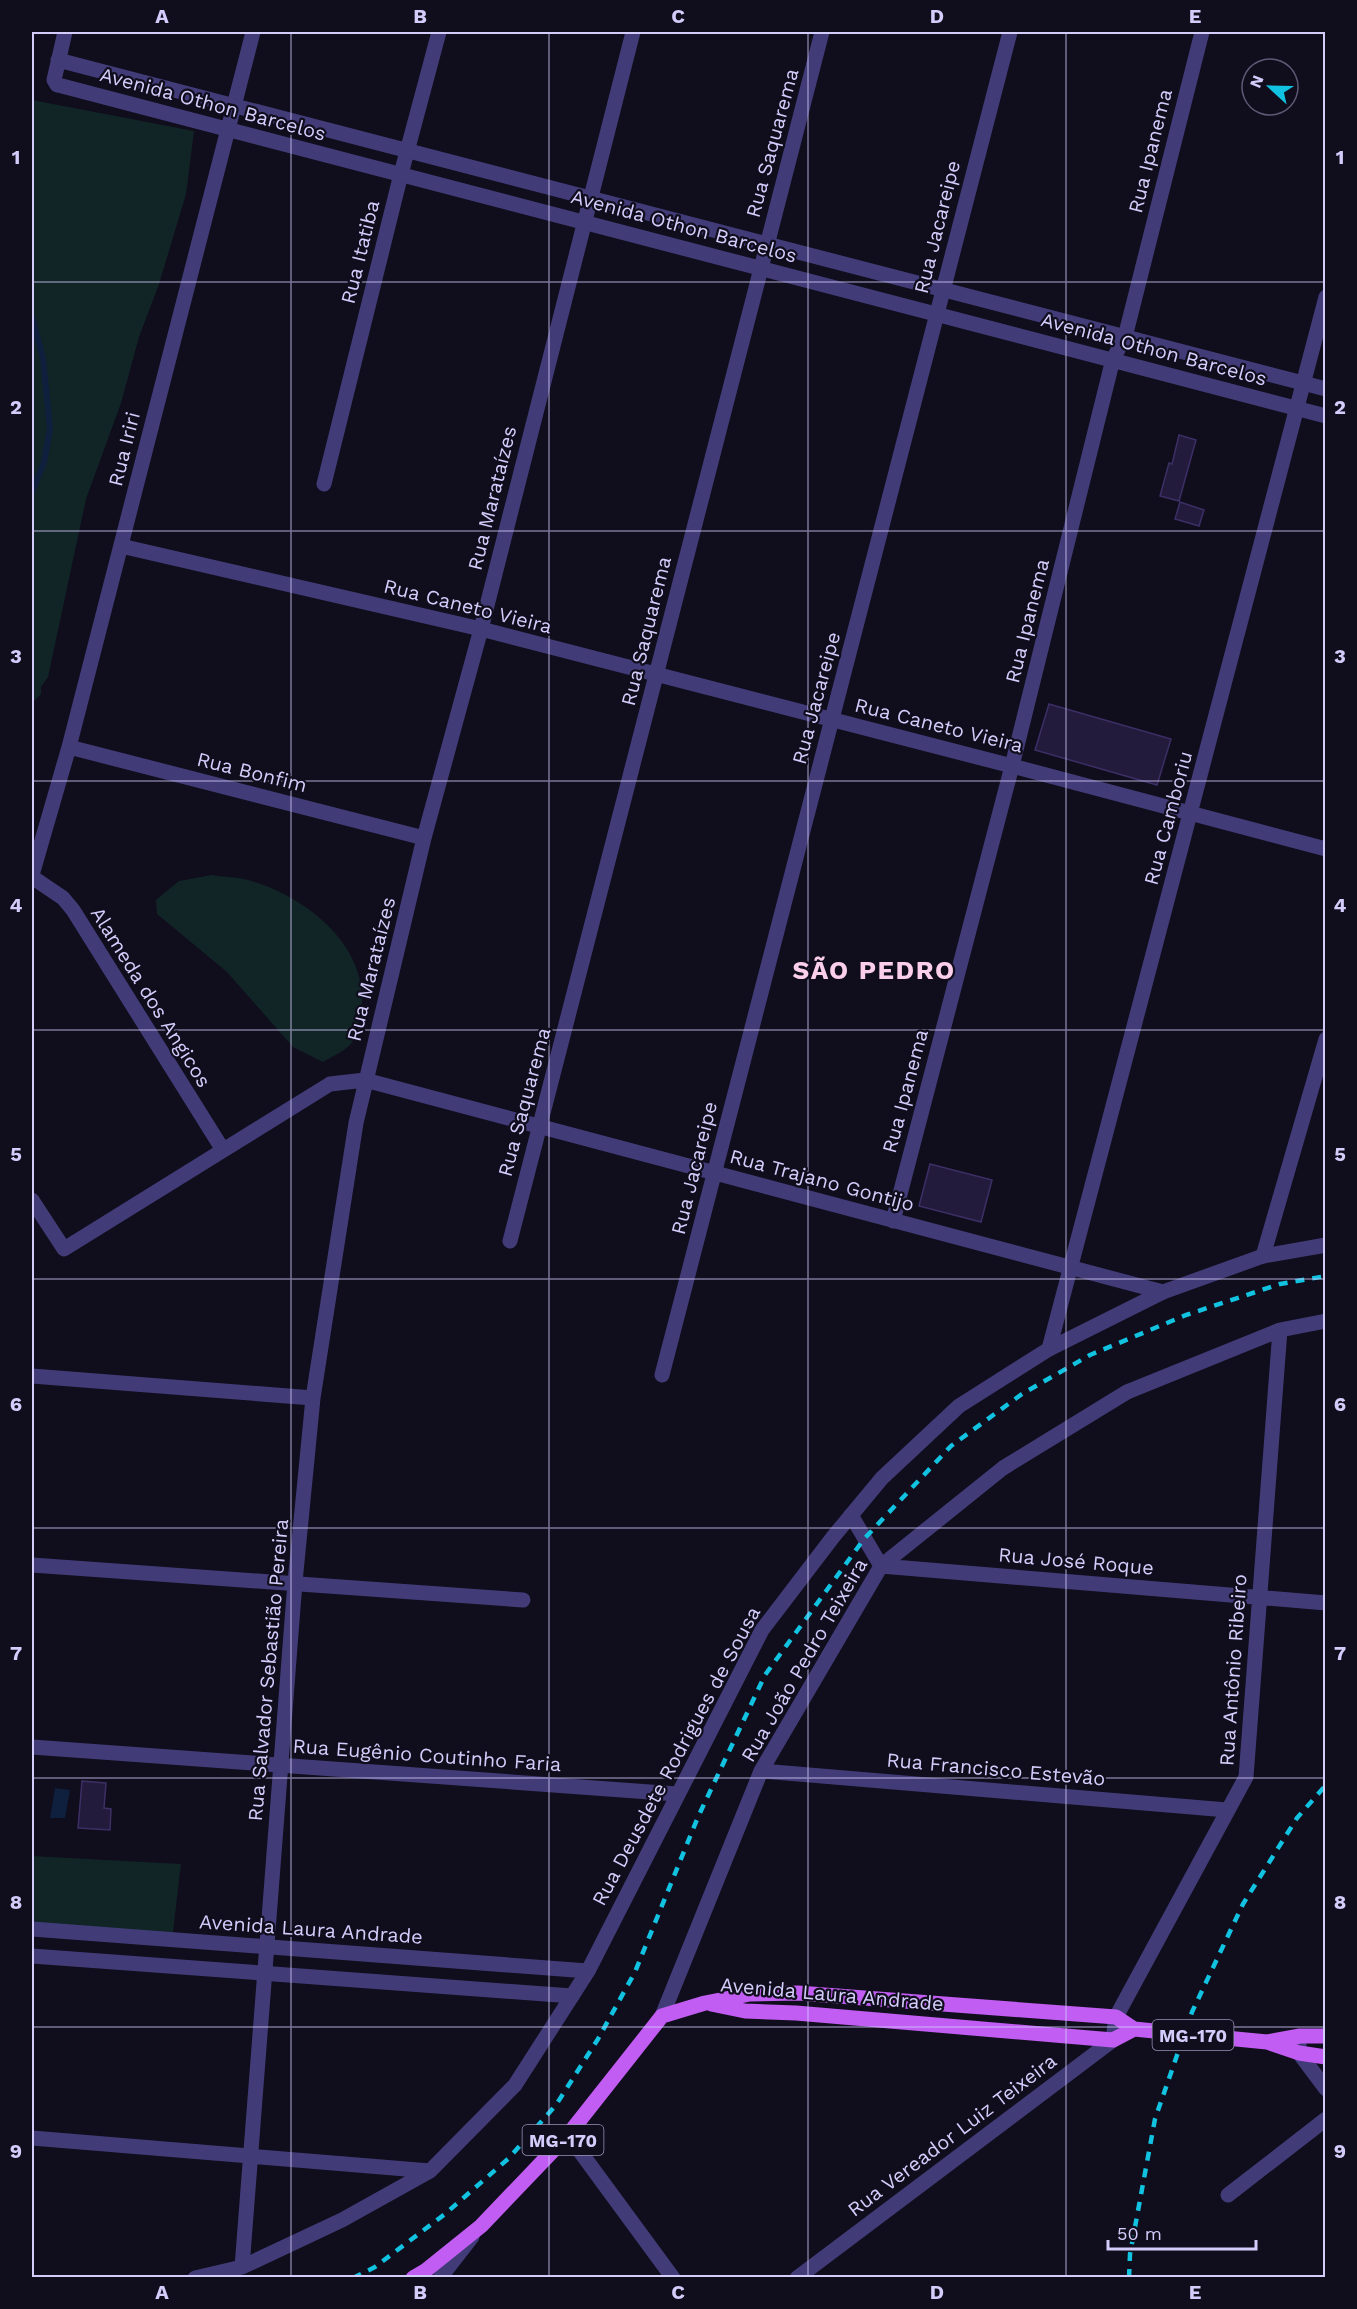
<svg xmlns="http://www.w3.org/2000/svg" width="1357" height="2309" font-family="'Work Sans',sans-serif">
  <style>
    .green { fill: #112526 }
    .water { fill: #0f1f3e }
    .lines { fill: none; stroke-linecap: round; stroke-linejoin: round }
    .stream { stroke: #0f1f3e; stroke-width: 6 }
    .building { fill: #231b3c; stroke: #3c2f66; stroke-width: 1.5 }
    .minor { stroke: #413c78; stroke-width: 15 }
    .tertiary { stroke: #413c78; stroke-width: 15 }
    .primary { stroke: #c15df2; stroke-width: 15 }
    .rail { stroke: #12c2e1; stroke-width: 4.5; stroke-dasharray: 9 8; stroke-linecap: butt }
    .grid { fill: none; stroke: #d4ccfb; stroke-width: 1.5; stroke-opacity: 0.55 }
    .labels { text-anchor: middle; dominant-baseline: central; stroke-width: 4.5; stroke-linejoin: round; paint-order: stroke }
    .shield { fill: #100d1c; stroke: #9993b8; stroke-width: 1.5 }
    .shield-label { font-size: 18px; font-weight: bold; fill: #d4ccfb }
    .street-label { font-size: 20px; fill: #d4ccfb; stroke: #100d1c }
    .district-label { font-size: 26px; font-weight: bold; letter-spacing: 1.5px; fill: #fbcee9; stroke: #100d1c }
    .neatline { fill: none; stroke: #d4ccfb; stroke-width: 2 }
    .grid-label { font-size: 20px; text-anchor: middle; font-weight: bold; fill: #d4ccfb }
  </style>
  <rect width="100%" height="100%" fill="#100d1c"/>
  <path class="green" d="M 32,100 L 194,131 L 186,194 L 159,284 L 139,337 L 121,403 L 86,499 L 48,677 L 41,687 L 41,694 L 32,703 Z
    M 212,875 C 223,877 234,877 244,879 C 298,892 361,938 362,997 C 362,1010 359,1035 350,1045 C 343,1052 331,1057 323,1062 L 293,1047 L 227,972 L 157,914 L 156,900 L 179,881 Z
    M 32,1856 L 181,1864 L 172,1940 L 32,1929 Z"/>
  <path class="water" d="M 55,1788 L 70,1790 L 65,1818 L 50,1818 Z"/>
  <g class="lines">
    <path class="stream" d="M 32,317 L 43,358 L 50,429 L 44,462 L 32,492"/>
  </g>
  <path class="building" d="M 1179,435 L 1196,440 L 1179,501 L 1160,496 L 1169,463 L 1172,464 Z
    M 1180,502 L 1204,510 L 1199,526 L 1175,519 Z
    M 1049,704 L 1171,739 L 1157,785 L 1035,750 Z
    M 930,1164 L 992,1180 L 981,1222 L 919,1206 Z
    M 82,1781 L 106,1783 L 104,1808 L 111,1809 L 110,1830 L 78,1828 Z"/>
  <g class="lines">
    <path class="minor" d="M 324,484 L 401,174 L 439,32
      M 121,546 L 481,629 L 1012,766 L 1326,849
      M 69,747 L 424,838
      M 32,875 L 69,747 L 253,32
      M 32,877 L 63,898 L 73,910 L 223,1150
      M 32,1200 L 64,1249 L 330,1084 L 365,1080 L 1163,1292
      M 893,1221 L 1012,766 L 1113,359 L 1125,337 L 1202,32
      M 510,1241 L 822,32
      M 1263,1256 L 1326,1039
      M 1049,1349 L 1326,297
      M 662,1375 L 1010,32
      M 32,1376 L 313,1398
      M 851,1515 L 881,1566 L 1326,1603
      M 32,1565 L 523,1600
      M 32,1747 L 677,1794
      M 761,1771 L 1227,1810
      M 662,2016 L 761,1771 L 881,1566 L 1003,1468 L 1127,1392 L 1280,1330 L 1326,1321
      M 1299,2044 L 1299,2053 L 1326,2089
      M 568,2135 L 673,2278
      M 32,2138 L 430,2171
      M 1228,2195 L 1326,2119
      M 242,2267 L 295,1582 L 313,1398 L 356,1123 L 424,838 L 481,629 L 633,32
      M 195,2278 L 242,2267 L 342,2220 L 430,2171 L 515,2085 L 572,1996
      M 440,2278 L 472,2237
      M 797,2278 L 1113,2040 L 1116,2017 L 1246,1777 L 1280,1330"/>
    <path class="tertiary" d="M 65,32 L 54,80 L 57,85 L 62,86 L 1326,416
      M 58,60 L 1326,389
      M 32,1929 L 588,1971
      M 32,1956 L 572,1996 L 588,1971 L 762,1630 L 833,1537 L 882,1478 L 959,1406 L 1049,1349 L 1163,1292 L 1263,1256 L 1326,1245"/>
    <path class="primary" d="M 711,2004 L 745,2011 L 796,2013 L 1113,2040 L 1134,2029
      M 1267,2042 L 1300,2036 L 1326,2036
      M 413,2278 L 425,2271 L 481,2226 L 568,2135 L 662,2016 L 705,2003 L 750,1994 L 798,1993 L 1116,2017 L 1134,2029 L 1267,2042 L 1299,2053 L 1326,2057"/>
    <path class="rail" d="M 353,2278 L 375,2267 L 445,2214 L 509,2158 L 556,2105 L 598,2039 L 635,1972 L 698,1817 L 765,1675 L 864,1539 L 951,1446 L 1022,1394 L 1090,1355 L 1186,1315 L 1280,1284 L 1326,1276
      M 1129,2278 L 1130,2254 L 1155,2119 L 1192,2012 L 1243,1904 L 1297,1818 L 1326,1785"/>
  </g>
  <path class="grid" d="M 291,32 L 291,2278M 549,32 L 549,2278M 808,32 L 808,2278M 1066,32 L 1066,2278M 32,282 L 1326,282M 32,531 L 1326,531M 32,781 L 1326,781M 32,1030 L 1326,1030M 32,1279 L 1326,1279M 32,1528 L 1326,1528M 32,1778 L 1326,1778M 32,2027 L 1326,2027"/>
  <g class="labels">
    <g class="shield">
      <rect x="1152.5" y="2020" width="81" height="30" rx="4.5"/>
      <rect x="522.5" y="2125" width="81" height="30" rx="4.5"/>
    </g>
    <g class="shield-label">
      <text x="1193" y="2035">MG-170</text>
      <text x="563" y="2140">MG-170</text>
    </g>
    <g class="street-label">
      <text transform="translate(213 104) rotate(15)">Avenida Othon Barcelos</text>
      <text transform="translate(772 143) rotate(-75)">Rua Saquarema</text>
      <text transform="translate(1150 151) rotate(-76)">Rua Ipanema</text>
      <text transform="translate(684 226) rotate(15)">Avenida Othon Barcelos</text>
      <text transform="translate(937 227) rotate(-76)">Rua Jacareipe</text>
      <text transform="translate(360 252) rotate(-76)">Rua Itatiba</text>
      <text transform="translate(1154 349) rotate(15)">Avenida Othon Barcelos</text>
      <text transform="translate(124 449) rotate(-76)">Rua Iriri</text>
      <text transform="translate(492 498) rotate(-76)">Rua Marataízes</text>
      <text transform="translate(468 606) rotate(14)">Rua Caneto Vieira</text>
      <text transform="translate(1027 621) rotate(-76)">Rua Ipanema</text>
      <text transform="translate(646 631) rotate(-76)">Rua Saquarema</text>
      <text transform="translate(816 698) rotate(-75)">Rua Jacareipe</text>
      <text transform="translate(939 725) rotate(14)">Rua Caneto Vieira</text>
      <text transform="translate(252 772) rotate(14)">Rua Bonfim</text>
      <text transform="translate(1168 818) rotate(-75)">Rua Camboriu</text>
      <text transform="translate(371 969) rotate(-76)">Rua Marataízes</text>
      <text transform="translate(151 997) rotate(58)">Alameda dos Angicos</text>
      <text transform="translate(905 1091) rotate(-75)">Rua Ipanema</text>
      <text transform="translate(524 1102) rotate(-75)">Rua Saquarema</text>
      <text transform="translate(694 1168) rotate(-76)">Rua Jacareipe</text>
      <text transform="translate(822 1180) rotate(15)">Rua Trajano Gontijo</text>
      <text transform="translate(1076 1561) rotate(5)">Rua José Roque</text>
      <text transform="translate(804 1660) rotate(-60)">Rua João Pedro Teixeira</text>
      <text transform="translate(268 1670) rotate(-85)">Rua Salvador Sebastião Pereira</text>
      <text transform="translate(1233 1670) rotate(-86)">Rua Antônio Ribeiro</text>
      <text transform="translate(427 1755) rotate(4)">Rua Eugênio Coutinho Faria</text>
      <text transform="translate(676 1756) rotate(-62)">Rua Deusdete Rodrigues de Sousa</text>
      <text transform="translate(996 1769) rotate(5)">Rua Francisco Estevão</text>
      <text transform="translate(311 1929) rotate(4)">Avenida Laura Andrade</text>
      <text transform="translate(832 1994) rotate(5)">Avenida Laura Andrade</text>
      <text transform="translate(952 2135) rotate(-37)">Rua Vereador Luiz Teixeira</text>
    </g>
    <g class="district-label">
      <text x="874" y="970">SÃO PEDRO</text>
    </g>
  </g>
  <rect width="1357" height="2309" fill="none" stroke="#100d1c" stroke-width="66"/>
  <g transform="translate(1270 87) rotate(292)"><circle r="28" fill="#100d1c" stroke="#5e5975" stroke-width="1.5"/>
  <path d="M0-4.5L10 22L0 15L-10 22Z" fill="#12c2e1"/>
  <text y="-9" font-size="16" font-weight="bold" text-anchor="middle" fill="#d4ccfb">N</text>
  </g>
  <path d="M1108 2240v9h148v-9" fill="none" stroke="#d4ccfb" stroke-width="3"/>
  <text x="1117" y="2240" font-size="18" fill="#d4ccfb" stroke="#100d1c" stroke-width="4.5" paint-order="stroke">50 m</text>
  <rect x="33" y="33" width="1291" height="2243" class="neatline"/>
  <g class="grid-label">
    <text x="162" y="23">A</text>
    <text x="420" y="23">B</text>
    <text x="678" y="23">C</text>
    <text x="937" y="23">D</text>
    <text x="1195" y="23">E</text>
    <text x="16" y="164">1</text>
    <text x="1340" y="164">1</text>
    <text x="16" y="414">2</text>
    <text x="1340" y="414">2</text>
    <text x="16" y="663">3</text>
    <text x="1340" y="663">3</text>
    <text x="16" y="912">4</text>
    <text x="1340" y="912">4</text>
    <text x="16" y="1161">5</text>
    <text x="1340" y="1161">5</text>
    <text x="16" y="1411">6</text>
    <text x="1340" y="1411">6</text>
    <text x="16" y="1660">7</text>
    <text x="1340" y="1660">7</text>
    <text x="16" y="1909">8</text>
    <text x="1340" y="1909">8</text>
    <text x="16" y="2158">9</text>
    <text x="1340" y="2158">9</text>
    <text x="162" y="2299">A</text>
    <text x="420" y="2299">B</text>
    <text x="678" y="2299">C</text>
    <text x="937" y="2299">D</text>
    <text x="1195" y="2299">E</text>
  </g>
</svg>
